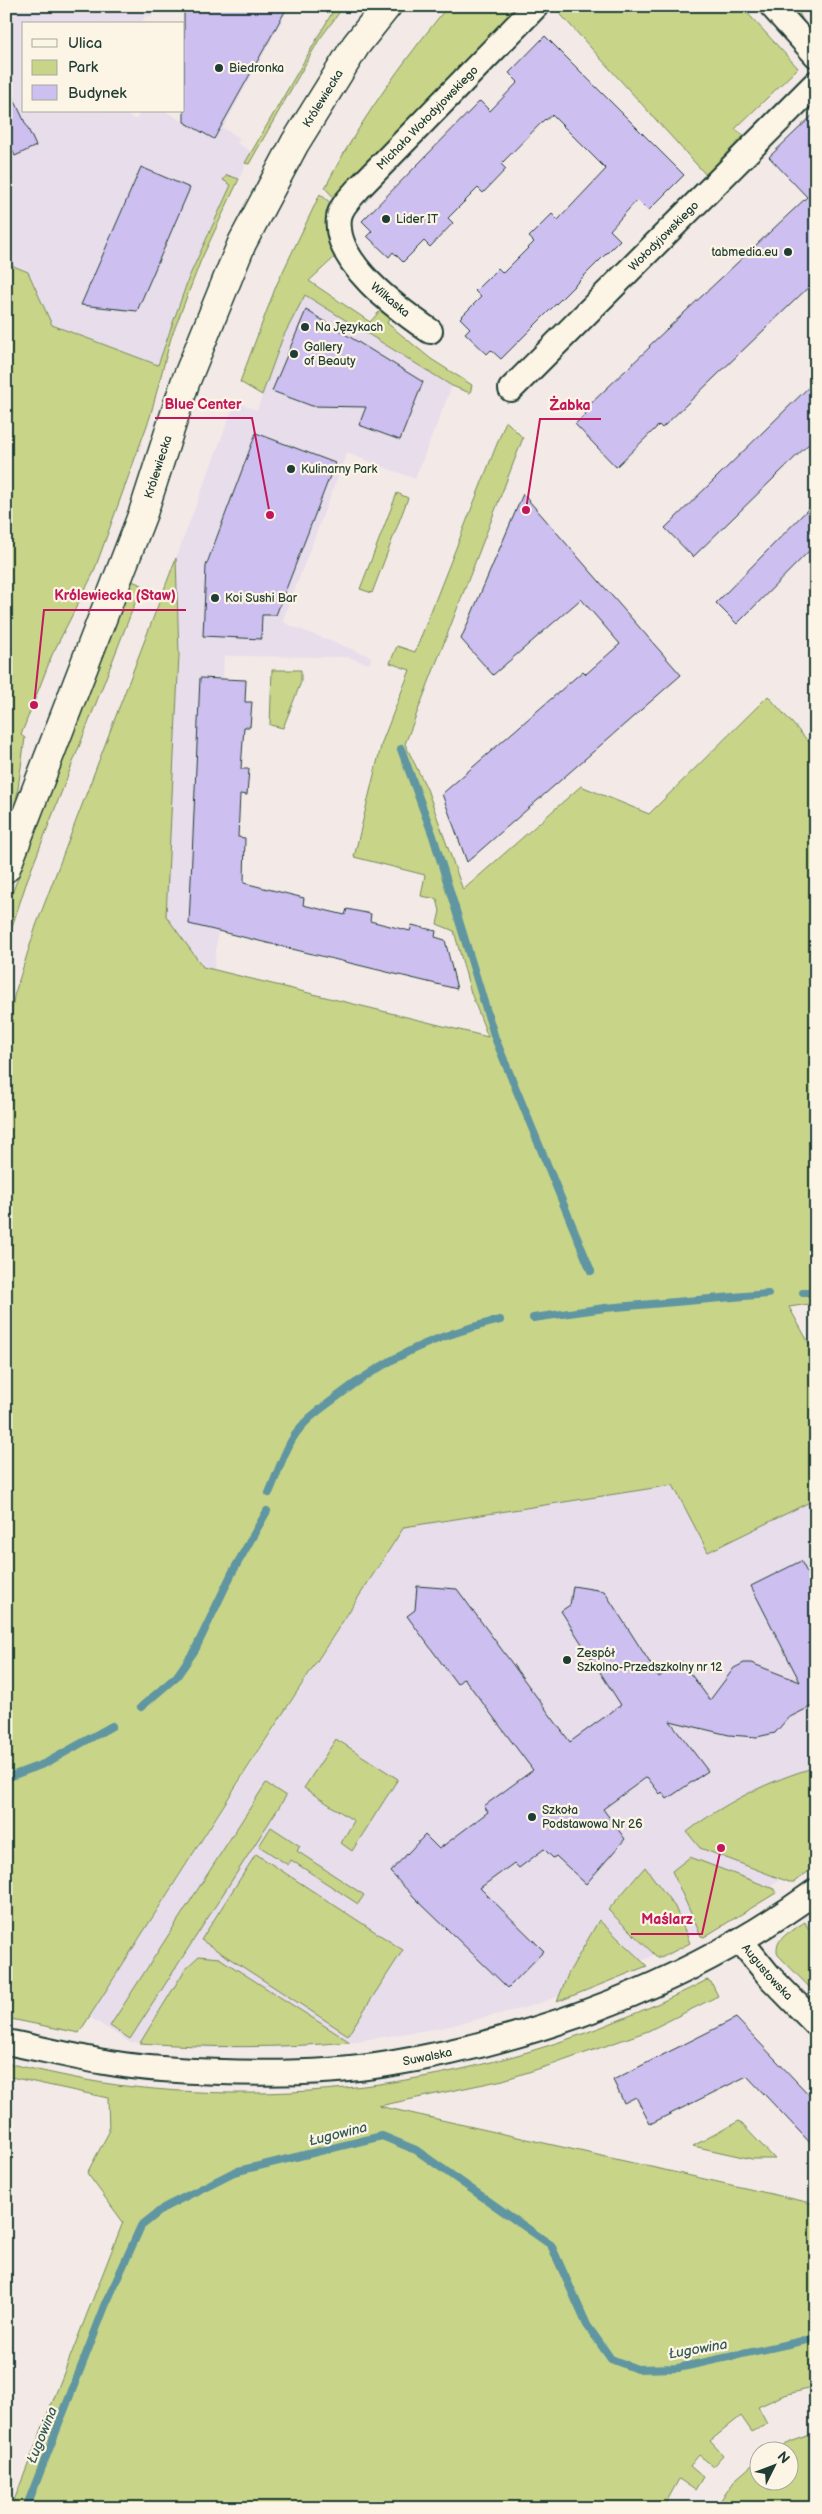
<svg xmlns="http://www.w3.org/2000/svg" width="822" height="2514" font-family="'Balsamiq Sans',sans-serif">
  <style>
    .built { fill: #e8ddea }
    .green { fill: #c8d488; stroke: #74885e }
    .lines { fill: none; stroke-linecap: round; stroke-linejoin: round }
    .stream { stroke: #5f96a1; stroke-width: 8 }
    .building { fill: #cebff1; stroke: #1f3d34 }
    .minor-casing { stroke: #1f3d34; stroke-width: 28 }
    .tertiary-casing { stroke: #1f3d34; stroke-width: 31 }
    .minor { stroke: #fcf5e5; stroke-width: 24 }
    .tertiary { stroke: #fcf5e5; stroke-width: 28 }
    .poi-dot { fill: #1f3d34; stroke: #fcf5e5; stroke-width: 2 }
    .labels { text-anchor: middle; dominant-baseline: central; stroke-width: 4.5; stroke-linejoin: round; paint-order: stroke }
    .poi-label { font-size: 12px; fill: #1f3d34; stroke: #fcf5e5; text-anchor: start }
    .street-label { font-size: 12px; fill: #1f3d34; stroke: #fcf5e5 }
    .water-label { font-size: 14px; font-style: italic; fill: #345b58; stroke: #fcf5e5 }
    .leader { fill: none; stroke: #c2185b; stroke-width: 2 }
    .callout-dot { fill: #c2185b; stroke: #fcf5e5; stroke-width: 2 }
    .callout-label { font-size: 14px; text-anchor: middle; font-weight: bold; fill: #c2185b; stroke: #fcf5e5; stroke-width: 4.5; stroke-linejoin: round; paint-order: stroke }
  </style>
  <rect width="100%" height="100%" fill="#f3eae7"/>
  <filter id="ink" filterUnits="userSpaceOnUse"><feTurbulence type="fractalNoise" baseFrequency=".02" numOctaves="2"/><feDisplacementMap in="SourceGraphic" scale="10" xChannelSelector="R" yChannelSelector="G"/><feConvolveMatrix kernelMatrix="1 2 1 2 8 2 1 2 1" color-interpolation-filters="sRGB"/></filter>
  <g filter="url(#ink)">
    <path class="built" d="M 6,6 L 157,6 L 151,17 L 146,15 L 141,24 L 24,24 L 24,111 L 121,111 L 136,120 L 141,111 L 165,111 L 214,139 L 288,6 L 290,6 L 223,128 L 240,138 L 237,143 L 252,152 L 239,179 L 228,175 L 224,180 L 231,184 L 189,277 L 158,365 L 52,325 L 28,272 L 6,263 Z
      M 304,295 L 452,386 L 415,479 L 347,453 L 284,617 L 284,622 L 289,625 L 372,657 L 369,664 L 347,657 L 224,656 L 223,679 L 200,678 L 189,924 L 218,931 L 214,970 L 202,967 L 166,916 L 179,655 L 176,558 L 235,402 L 257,410 L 283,337 Z
      M 816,1356 L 816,1855 L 729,1916 L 605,1980 L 528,2007 L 441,2028 L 350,2042 L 294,2047 L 209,2048 L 129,2042 L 89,2017 L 404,1527 L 673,1485 Z"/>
    <path class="green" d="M 336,6 L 344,6 L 319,40 L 249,164 L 245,163 Z
      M 448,6 L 523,6 L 336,200 L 325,188 C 358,123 402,63 448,6 Z
      M 553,6 L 741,6 L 798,68 L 735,129 L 745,136 L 706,175 Z
      M 788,6 L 796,7 L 807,28 Z
      M 227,175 L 239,179 L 201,260 L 171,338 L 150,417 L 93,574 L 52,655 L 21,735 L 25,738 L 16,803 L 6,828 L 6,263 L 28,272 L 52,325 L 158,365 L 189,277 L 231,185 L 223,180 Z
      M 320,194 L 333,205 L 337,255 L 309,281 L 370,322 L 380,311 L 390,317 L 387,323 L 431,359 L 472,385 L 470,393 L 452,386 L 305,295 L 283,337 L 262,395 L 240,382 L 276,286 Z
      M 506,421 L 523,438 L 405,744 L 427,789 L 463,890 L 581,786 L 649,814 L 768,696 L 816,750 L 816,1303 L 789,1307 L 816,1356 L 816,1499 L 708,1552 L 673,1485 L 404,1527 L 243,1775 L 79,2033 L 6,2018 L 6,1061 L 14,996 L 36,926 L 176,558 L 179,655 L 166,916 L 203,967 L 488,1037 L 471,993 L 454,931 L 437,924 L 440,911 L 437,899 L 421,896 L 425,875 L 354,857 L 382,742 L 410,670 L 390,663 L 397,646 L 415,652 Z
      M 397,493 L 408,498 L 372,593 L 360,589 Z
      M 132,581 L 142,585 L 28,878 L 6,945 L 6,909 Z
      M 272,670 L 301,670 L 301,682 L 283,728 L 270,725 Z
      M 336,1739 L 398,1779 L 352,1851 L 341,1843 L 354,1821 L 304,1788 Z
      M 816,1767 L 816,1866 L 794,1882 L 789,1882 L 700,1848 L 687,1832 C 724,1803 770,1780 816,1767 Z
      M 266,1783 L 286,1796 L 130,2039 L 110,2026 Z
      M 271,1827 L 300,1846 L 297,1851 L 364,1895 L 358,1904 L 291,1860 L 288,1865 L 259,1846 Z
      M 256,1854 L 403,1950 L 348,2035 L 201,1940 Z
      M 690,1857 L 774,1889 L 776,1893 L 704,1937 L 701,1936 L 672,1871 Z
      M 645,1867 L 675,1907 L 690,1943 L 661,1958 L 656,1956 L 608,1910 Z
      M 599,1920 L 647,1966 L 557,2002 L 568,1974 Z
      M 805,1922 L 816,1944 L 816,1994 L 778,1955 C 772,1939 793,1930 805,1922 Z
      M 199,1956 L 219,1958 L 350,2042 C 279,2048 210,2048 140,2043 L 186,1968 Z
      M 707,1980 L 711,1982 L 718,1996 L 648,2031 L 554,2064 L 503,2080 L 379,2106 L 816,2204 L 816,2387 L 784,2395 L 758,2407 L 767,2424 L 752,2432 L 741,2416 L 710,2441 L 723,2455 L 713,2466 L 699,2455 L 690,2466 L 703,2477 L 695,2490 L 679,2479 L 663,2508 L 11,2508 L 123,2222 L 87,2173 L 109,2132 L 108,2098 L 6,2076 L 6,2063 C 43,2071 80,2080 117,2085 C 323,2111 523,2074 707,1980 Z
      M 739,2121 L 775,2159 L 752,2159 L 693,2146 Z
      M 816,2433 L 816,2442 L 810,2442 L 810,2500 L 816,2500 L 816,2508 L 715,2508 L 736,2479 L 759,2459 L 760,2482 L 790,2482 L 790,2452 L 772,2451 L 793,2441 Z"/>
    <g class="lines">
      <path class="stream" d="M 401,749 L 433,836 L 495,1038 L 591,1271
        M 803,1293 L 816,1292
        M 533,1318 L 605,1308 L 768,1294
        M 269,1493 C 277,1475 283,1454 293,1438 C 303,1421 319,1410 334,1399 C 389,1356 434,1336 500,1320
        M 141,1707 L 177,1676 L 195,1650 L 232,1573 L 267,1511
        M 6,1778 L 46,1763 L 112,1726
        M 26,2508 L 105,2306 L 141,2226 L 165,2207 L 234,2172 L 382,2136 L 416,2150 L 551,2245 L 587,2325 L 611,2359 L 637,2369 L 678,2368 L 816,2338"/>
    </g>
    <path class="building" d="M 184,6 L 288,6 L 214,139 L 184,122 Z
      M 545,36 L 684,175 L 648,211 L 637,200 L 610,230 L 620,240 L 501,359 L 491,350 L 487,354 L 465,333 L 470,328 L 460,318 L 481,297 L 475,291 L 498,268 L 503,273 L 534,242 L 529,237 L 552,214 L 558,220 L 606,169 L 552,115 L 546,120 L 545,119 L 501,164 L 506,169 L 483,193 L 478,188 L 448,218 L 453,223 L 430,247 L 424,241 L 403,262 L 393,252 L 389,257 L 367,236 L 372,231 L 362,221 L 480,101 L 490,111 L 518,82 L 509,73 Z
      M 6,82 L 36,146 L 15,156 L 6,137 Z
      M 816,112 L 816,280 L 662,428 L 659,425 L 616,467 L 575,424 L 586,414 L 583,411 L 650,347 L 649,346 L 807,197 L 769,157 Z
      M 141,167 L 190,188 L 137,311 L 81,305 Z
      M 306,310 L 423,382 L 400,440 L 359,425 L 366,407 L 312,406 L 272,391 Z
      M 816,380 L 816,437 L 693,557 L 665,528 Z
      M 256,433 L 335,463 L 276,615 L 262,615 L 261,639 L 203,636 L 206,566 Z
      M 523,494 L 681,675 L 467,862 L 442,794 L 583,671 L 586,674 L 620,644 L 581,599 L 493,675 L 461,639 Z
      M 816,501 L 816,544 L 737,624 L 716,603 Z
      M 200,678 L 246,680 L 245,702 L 252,702 L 250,727 L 244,727 L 241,769 L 249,769 L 247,795 L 240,794 L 238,837 L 245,838 L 244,883 L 304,898 L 303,905 L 345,915 L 347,909 L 371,914 L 370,921 L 410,931 L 412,925 L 436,931 L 435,937 L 445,940 L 457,989 L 189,924 Z
      M 801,1561 L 816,1590 L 816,1713 L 812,1706 L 788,1718 L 775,1733 L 757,1737 L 729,1735 L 670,1721 L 708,1771 L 667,1799 L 662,1792 L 660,1794 L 647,1777 L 603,1809 L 625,1839 L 586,1884 L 556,1856 L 553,1858 L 544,1849 L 519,1868 L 514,1863 L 480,1888 L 544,1951 L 508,1988 L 416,1899 L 390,1872 L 425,1835 L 439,1849 L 488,1812 L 484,1806 L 533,1770 L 464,1678 L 457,1684 L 407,1616 L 415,1610 L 417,1586 L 457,1589 L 570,1742 L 621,1705 L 561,1611 L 570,1605 L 573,1586 L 604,1591 L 659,1677 L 681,1661 L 710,1700 L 734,1668 L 744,1663 L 751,1663 L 800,1682 L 751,1586 Z
      M 736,2018 L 816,2102 L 816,2149 L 747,2076 L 650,2124 L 636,2097 L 624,2103 L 613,2080 Z"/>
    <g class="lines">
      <defs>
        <g id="minor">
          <path d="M 772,6 L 816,55"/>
          <path id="s1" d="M 430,331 C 398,309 333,263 339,218 C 340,207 351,197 358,189 L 536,6"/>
          <path id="s2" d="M 511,389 L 816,83"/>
          <path id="s3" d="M 740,1940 L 770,1977 L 816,2024"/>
          <path id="s4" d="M 6,2042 C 58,2052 109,2066 162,2069 C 234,2074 316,2076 388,2064 C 540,2039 691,1982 816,1891"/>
        </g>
        <g id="tertiary">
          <path id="s5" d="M 6,868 L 143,513 L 185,383 L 242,243 L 295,143 L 356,45 L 387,6"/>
        </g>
      </defs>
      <use href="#minor" class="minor-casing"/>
      <use href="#tertiary" class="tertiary-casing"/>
      <use href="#minor" class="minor"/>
      <use href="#tertiary" class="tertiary"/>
    </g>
  </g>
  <g class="poi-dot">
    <circle cx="219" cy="68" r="5"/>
    <circle cx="386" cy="219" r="5"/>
    <circle cx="788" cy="252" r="5"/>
    <circle cx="305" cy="327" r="5"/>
    <circle cx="294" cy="354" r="5"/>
    <circle cx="291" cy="469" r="5"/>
    <circle cx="215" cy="598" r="5"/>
    <circle cx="567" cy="1660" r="5"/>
    <circle cx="532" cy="1817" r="5"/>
  </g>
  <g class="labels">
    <g class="poi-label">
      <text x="229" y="68">Biedronka</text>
      <text x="396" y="219">Lider IT</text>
      <text x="778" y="252" text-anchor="end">tabmedia.eu</text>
      <text x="315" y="327">Na Językach</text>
      <text x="304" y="347">Gallery<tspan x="304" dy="14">of Beauty</tspan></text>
      <text x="301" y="469">Kulinarny Park</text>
      <text x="225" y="598">Koi Sushi Bar</text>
      <text x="577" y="1653">Zespół<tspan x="577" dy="14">Szkolno-Przedszkolny nr 12</tspan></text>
      <text x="542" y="1810">Szkoła<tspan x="542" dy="14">Podstawowa Nr 26</tspan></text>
    </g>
    <g class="street-label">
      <text stroke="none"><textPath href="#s5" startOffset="834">Królewiecka</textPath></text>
      <text stroke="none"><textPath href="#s1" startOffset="286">Michała Wołodyjowskiego</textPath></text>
      <text stroke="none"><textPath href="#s2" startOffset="216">Wołodyjowskiego</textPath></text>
      <text transform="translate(390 300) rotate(40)">Wilkaska</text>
      <text stroke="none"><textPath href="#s5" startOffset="429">Królewiecka</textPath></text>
      <text stroke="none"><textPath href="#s3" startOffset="42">Augustowska</textPath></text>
      <text stroke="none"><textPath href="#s4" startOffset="425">Suwalska</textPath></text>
    </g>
    <g class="water-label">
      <text transform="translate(338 2134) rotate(-14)">Ługowina</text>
      <text transform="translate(698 2349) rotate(-10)">Ługowina</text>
      <text transform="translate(42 2435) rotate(-68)">Ługowina</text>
    </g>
  </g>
  <path class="leader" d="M270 515L252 418H155M526 510L540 419H601M34 705L44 610H186M721 1848L702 1934H631"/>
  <g class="callout-dot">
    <circle cx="270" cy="515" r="5"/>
    <circle cx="526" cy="510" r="5"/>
    <circle cx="34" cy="705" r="5"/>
    <circle cx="721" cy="1848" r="5"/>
  </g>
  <g class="callout-label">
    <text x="203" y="409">Blue Center</text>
    <text x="570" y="410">Żabka</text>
    <text x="115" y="600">Królewiecka (Staw)</text>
    <text x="667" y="1924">Maślarz</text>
  </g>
  <rect width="822" height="2514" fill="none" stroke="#fcf5e5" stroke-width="25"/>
  <rect x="12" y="12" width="797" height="2489" fill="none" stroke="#1f3d34" stroke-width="2" filter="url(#ink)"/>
  <rect x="22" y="22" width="162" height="90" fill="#fcf5e5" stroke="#a4ab9e"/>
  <rect x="32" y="39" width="25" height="8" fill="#fcf5e5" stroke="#a4ab9e"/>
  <text x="68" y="48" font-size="15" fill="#1f3d34">Ulica</text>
  <rect x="32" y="60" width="25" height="15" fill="#c8d488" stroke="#a4ab9e"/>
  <text x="68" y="72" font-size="15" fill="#1f3d34">Park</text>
  <rect x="32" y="85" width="25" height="15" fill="#cebff1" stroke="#a4ab9e"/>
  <text x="68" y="98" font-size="15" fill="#1f3d34">Budynek</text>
  <g transform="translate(774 2466) rotate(48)"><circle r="24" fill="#fcf5e5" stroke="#a4ab9e"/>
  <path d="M0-4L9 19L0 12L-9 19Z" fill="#1f3d34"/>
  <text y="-8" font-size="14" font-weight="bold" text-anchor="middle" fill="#1f3d34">N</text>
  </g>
</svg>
